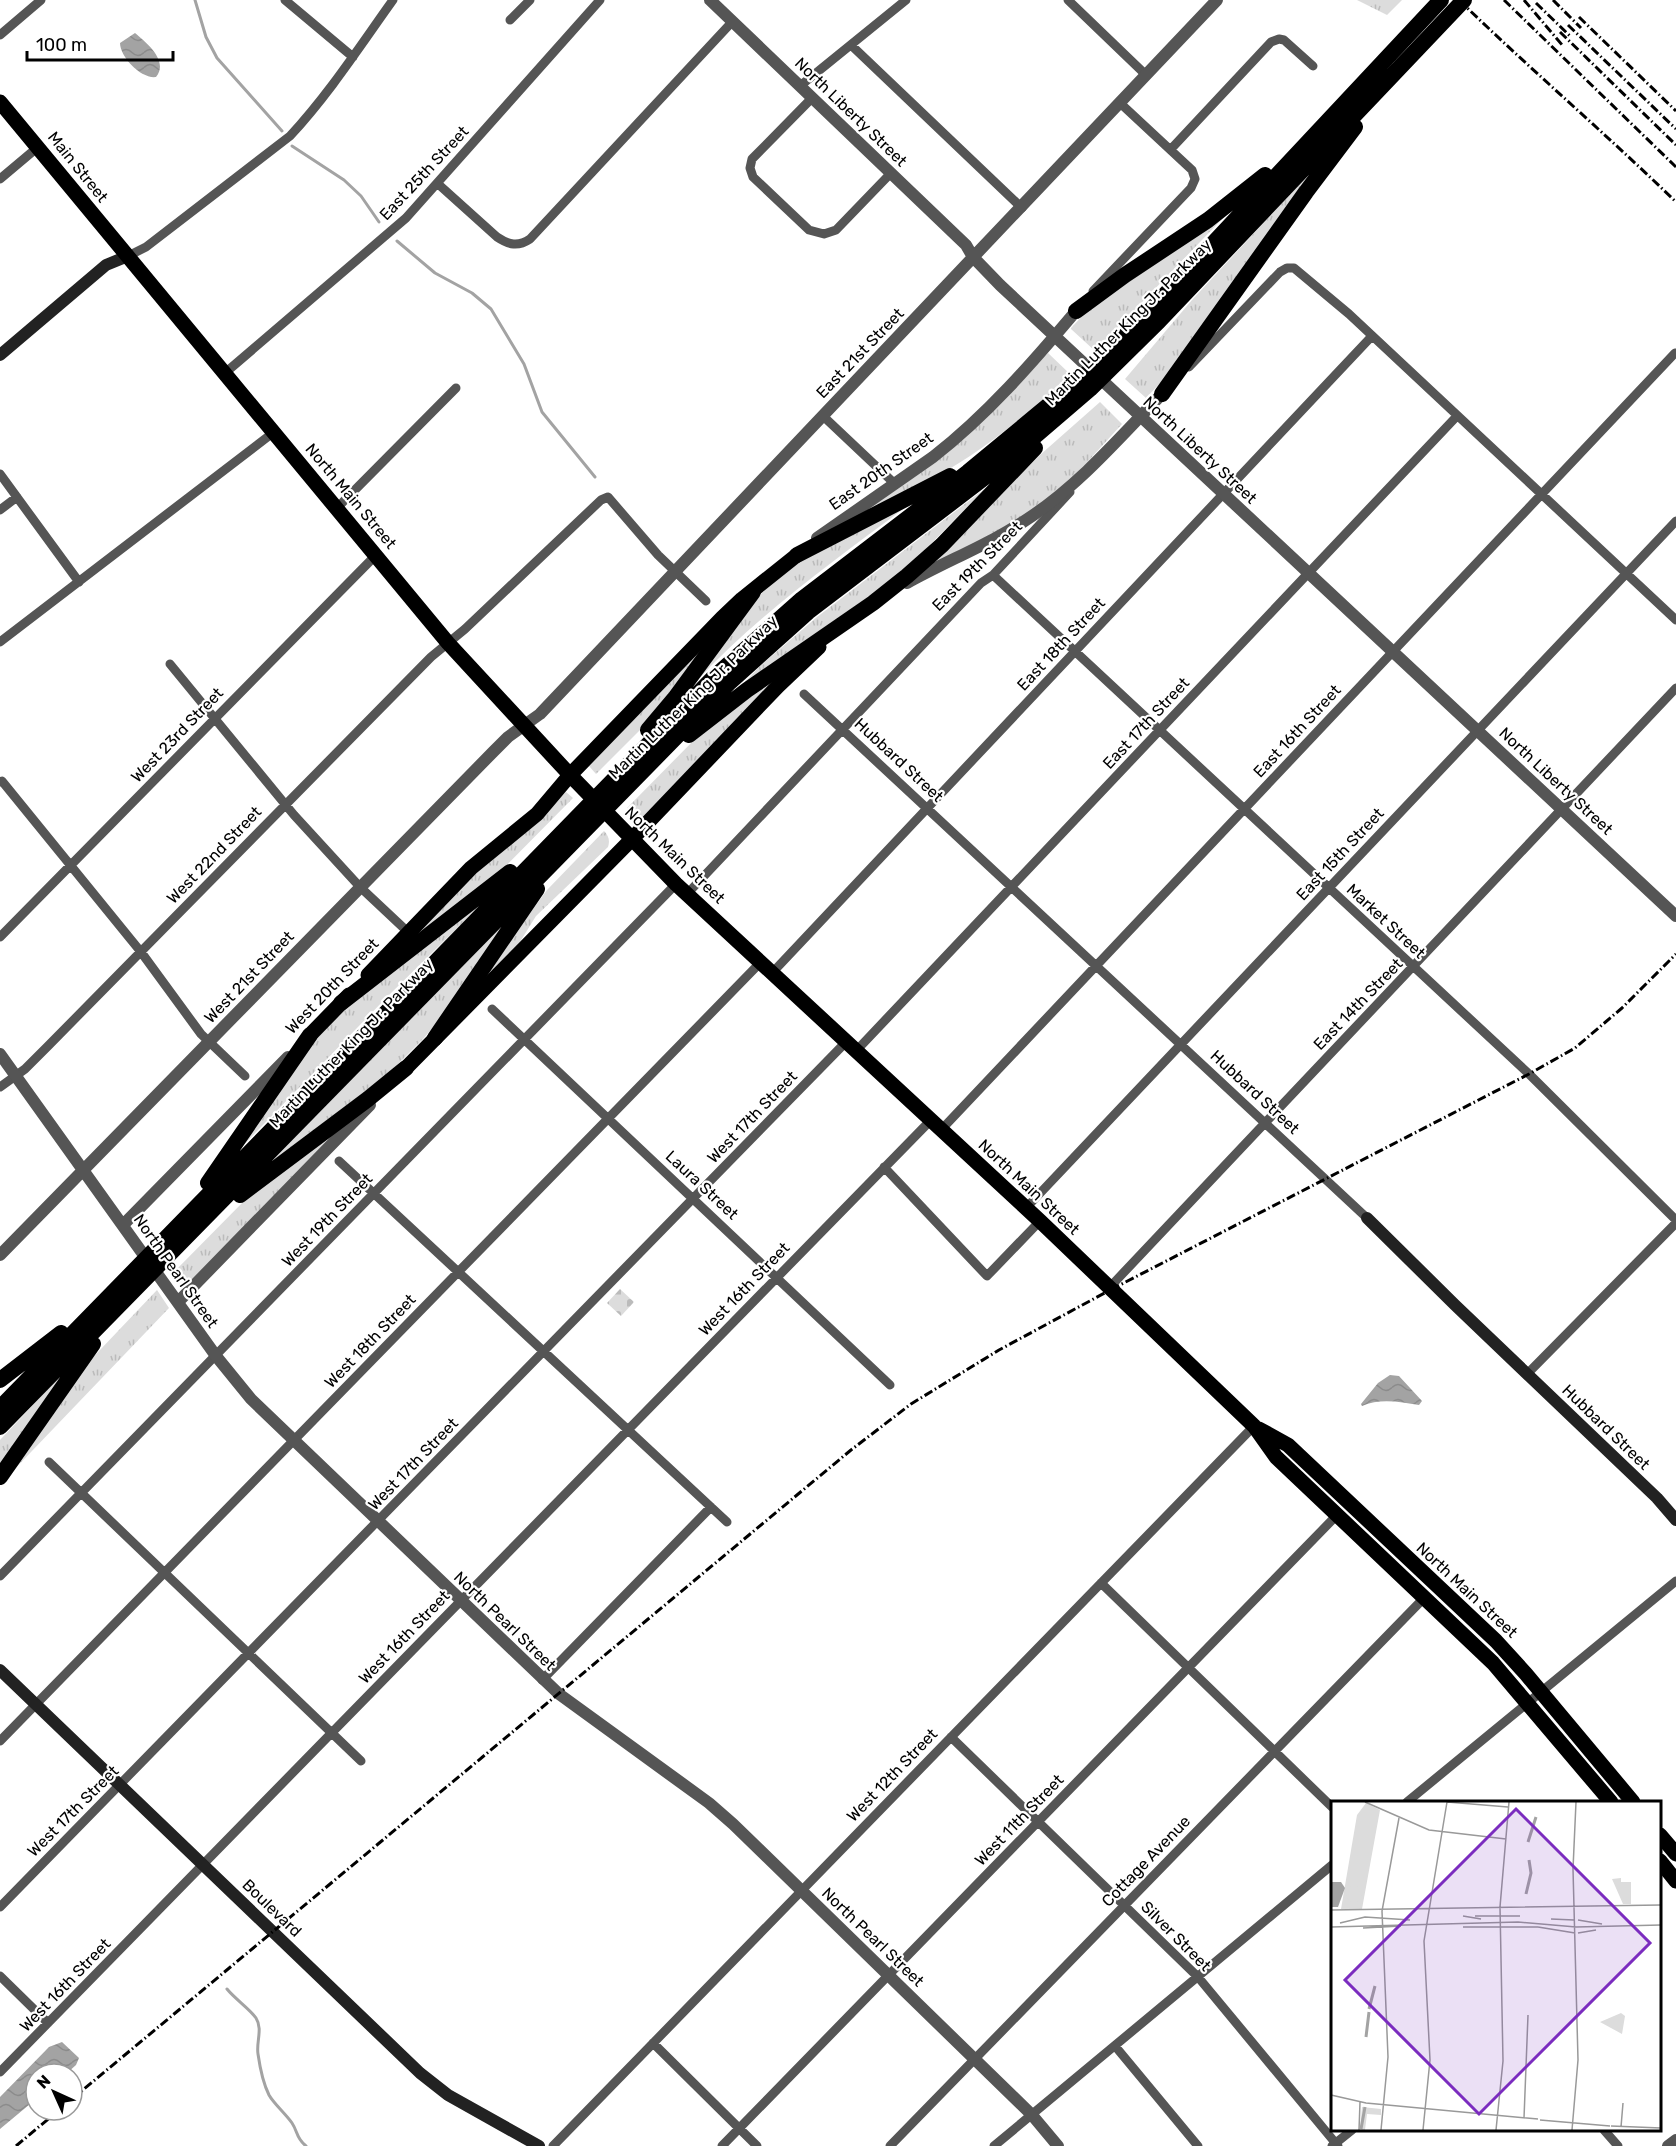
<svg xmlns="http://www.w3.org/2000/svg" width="1676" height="2146" font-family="Rubik,sans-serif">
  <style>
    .grass { fill: url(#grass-tufts) }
    .cemetery { fill: url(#cemetery-stones) }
    .water { fill: url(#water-waves) }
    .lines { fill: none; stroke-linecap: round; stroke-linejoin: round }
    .stream { stroke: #a3a3a3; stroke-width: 3 }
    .minor { stroke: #555; stroke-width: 9 }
    .tertiary { stroke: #555; stroke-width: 12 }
    .secondary { stroke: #222; stroke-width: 12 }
    .primary { stroke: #000; stroke-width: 15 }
    .motorway { stroke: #000; stroke-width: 16 }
    .rail { stroke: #000; stroke-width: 3; stroke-dasharray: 9 3 1.5 3; stroke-linecap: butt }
    .labels { text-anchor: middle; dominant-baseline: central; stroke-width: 4.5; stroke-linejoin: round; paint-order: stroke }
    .street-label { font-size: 16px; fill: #000; stroke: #fff }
    .inset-river { fill: none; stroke: #a3a3a3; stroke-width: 3 }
    .inset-road { fill: none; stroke: #999; stroke-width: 1.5 }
    .view { fill: #7b2cbf; fill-opacity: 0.15; stroke: #7b2cbf; stroke-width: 3 }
    .inset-edge { fill: none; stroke: #000; stroke-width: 3 }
  </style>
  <defs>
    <pattern id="grass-tufts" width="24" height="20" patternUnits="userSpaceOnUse" patternTransform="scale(1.5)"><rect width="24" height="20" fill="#dcdcdc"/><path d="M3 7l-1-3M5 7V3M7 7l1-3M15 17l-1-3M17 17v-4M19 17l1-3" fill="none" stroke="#bbb"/></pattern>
    <pattern id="cemetery-stones" width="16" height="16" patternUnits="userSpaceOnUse" patternTransform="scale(1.5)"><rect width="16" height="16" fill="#dcdcdc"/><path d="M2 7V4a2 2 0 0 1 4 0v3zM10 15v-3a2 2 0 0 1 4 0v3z" fill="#bbb"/></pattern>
    <pattern id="water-waves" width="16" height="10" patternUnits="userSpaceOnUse" patternTransform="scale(1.5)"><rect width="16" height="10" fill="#a3a3a3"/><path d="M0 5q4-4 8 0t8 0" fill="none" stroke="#8b8b8b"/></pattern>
  </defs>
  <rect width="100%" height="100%" fill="#fff"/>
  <path class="grass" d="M 1357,0 L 1402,0 L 1387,15 Z
    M 1322,160 L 1164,379 L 1146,398 L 1125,379 L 1192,300 Z
    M 1227,214 L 1095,351 L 1071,329 L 1071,328 L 1088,310 Z
    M 1048,353 L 1070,374 C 1039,404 1006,432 970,456 C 932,481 892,500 852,521 Z
    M 1100,402 L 1122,424 C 1099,449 1076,476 1050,498 C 1015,527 969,545 928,566 L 1040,455 Z
    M 987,487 L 901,574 L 743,684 L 760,666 L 817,617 Z
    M 907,506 C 834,561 757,615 695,683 L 751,605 L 765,590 L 801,558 Z
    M 722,624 L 643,727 L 596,774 L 589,766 Z
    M 818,643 L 640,821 L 627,808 L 698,736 Z
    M 566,792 L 573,798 L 495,877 L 458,906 L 403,943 L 447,899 Z
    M 604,831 C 609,836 610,841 608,847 L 536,916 L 518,945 L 462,1005 L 547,890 Z
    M 489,897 L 388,996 L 234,1155 L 307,1049 L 352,1000 Z
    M 524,902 L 440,1019 L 423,1039 L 387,1075 L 272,1161 Z
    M 353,1115 L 191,1282 L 183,1285 L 176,1282 L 171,1275 L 245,1200 Z
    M 157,1290 L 169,1308 L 8,1476 L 80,1371 Z
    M 79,1356 L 0,1469 L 0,1440 Z"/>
  <path class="cemetery" d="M 620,1289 L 634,1302 L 621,1316 L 607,1303 Z"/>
  <path class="water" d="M 135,33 C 147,43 169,61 156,77 C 141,79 120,57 120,43 Z
    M 1390,1375 L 1399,1376 L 1422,1401 L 1419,1405 C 1400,1402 1380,1398 1362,1406 L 1361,1404 L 1378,1383 Z
    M 62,2042 L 79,2058 L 76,2065 L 66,2074 L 36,2074 L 36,2099 L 0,2129 L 0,2097 L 49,2047 Z"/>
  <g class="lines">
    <path class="stream" d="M 195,0 L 206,37 L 217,58 L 282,131
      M 292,146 L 344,180 L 361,196 L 379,222
      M 397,241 L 435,273 L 472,293 L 491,309 L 524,364 L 542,412 L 595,477
      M 227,1989 C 235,1999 250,2009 256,2018 C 263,2029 256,2042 258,2054 C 260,2068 263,2083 269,2095 C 274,2104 285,2113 292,2123 C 298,2132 296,2138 306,2146"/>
    <path class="minor" d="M 285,0 L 353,57
      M 1068,0 L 1146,75
      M 510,20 L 530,0
      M 0,35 L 41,0
      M 851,45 L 1022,208
      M 800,86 L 906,0
      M 812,98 L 752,159 L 750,168 L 753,177 L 809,230 L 824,234 L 836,230 L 891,173
      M 1171,149 L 1271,42 L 1279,39 L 1284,40 L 1313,66
      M 0,179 L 38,147
      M 437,183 L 497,237 C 509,245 518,247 530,239 L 732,22
      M 128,256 L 146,247 L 290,136 C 329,94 360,46 393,0
      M 1093,291 L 1191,188 L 1195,179 L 1192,170 L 1120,103
      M 1189,367 L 1280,272 L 1287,268 L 1294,268 L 1349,314 L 1676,620
      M 225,373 L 406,218 L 600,0
      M 823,416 L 895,484
      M 0,474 L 79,582
      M 337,508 L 456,388
      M 0,510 L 17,497
      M 993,575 L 1529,1074 L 1676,1220
      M 0,642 L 274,432
      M 170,664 L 294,815 L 360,887 L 409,933
      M 804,694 L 1367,1218
      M 0,782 L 2,781 L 141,952 L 201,1034 L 245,1076
      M 687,894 L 981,583 L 993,575 L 1070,492
      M 0,937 L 376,555
      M 772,973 L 1372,336
      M 492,1009 L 890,1385
      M 856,1051 L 1457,416
      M 0,1087 L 25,1069 L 48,1046 L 431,657 L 465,629 L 601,500 L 608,497 L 658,555 L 706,601
      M 941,1130 L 1675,353
      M 339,1161 L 727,1522
      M 884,1167 L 987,1276 L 1040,1221
      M 1026,1208 L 1676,521
      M 1110,1287 L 1676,688
      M 1527,1374 L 1676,1223
      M 49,1462 L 361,1761
      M 0,1576 L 676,884
      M 1101,1583 L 1332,1807
      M 542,1680 L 711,1507
      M 951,1737 L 1198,1977 L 1338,2146
      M 0,1741 L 761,962
      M 1407,1802 L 1676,1581
      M 0,1907 L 846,1042
      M 0,1976 L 48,2023
      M 653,2043 L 757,2146
      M 1115,2046 L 1198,2146
      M 0,2072 L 931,1120
      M 1604,2130 L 1618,2146
      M 553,2146 L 1254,1426
      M 722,2146 L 1337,1515
      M 890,2146 L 1424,1598
      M 994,2146 L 1332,1865
      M 1332,2146 L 1352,2130"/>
    <path class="tertiary" d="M 710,0 L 966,245 L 973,257 L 1000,285 L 1676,916
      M 817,538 L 933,457 C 987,415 1033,362 1076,311
      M 907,583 C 948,560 993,543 1032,516 C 1082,482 1120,437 1162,394
      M 0,1054 L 216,1356 L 251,1399 L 559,1694 L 709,1803 L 733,1824 L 1032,2115 L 1058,2146
      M 123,1225 L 288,1057
      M 0,1255 L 493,752 L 508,737 L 540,714 L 1217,0
      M 178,1302 L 370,1105
      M 1668,2146 L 1676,2140"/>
    <path class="secondary" d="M 0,355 L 106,265 L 128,256
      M 1367,1218 L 1455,1305 L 1657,1498 L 1676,1520
      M 0,1670 L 420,2073 L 448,2095 L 539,2146"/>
    <path class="primary" d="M 0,102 L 448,643 L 570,775 L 676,884 L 1040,1221 L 1254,1426 L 1276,1457 L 1493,1663 L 1611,1802
      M 368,975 L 471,868 L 537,814 L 570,775 L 722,618 L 742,599 L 797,555
      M 310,1035 L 349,995
      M 406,1068 L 631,840 L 778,686 L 819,647
      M 1259,1429 L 1288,1445 L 1496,1641 L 1526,1674 L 1633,1802
      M 1660,1835 L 1676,1854
      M 1660,1861 L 1676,1881"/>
    <path class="motorway" d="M 1076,311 L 1125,275 L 1208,220 L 1265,175
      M 1162,394 L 1306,192 L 1355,127
      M 797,555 L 950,476
      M 648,730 L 675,698 L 753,592
      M 689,735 L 747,690 L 873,603 L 907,576 L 942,545 L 1035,448
      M 341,1003 L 510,872
      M 435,1038 L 537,889
      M 208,1183 L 310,1035
      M 240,1195 L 368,1099 L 406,1068
      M 0,1380 L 61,1333
      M 0,1408 L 712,679 L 802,599 L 968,472 L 1091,370 L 1147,314 L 1441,0
      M 0,1427 L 730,682 L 808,612 L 1005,462 L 1090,389 L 1159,321 L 1464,0
      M 0,1477 L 93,1344"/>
    <path class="rail" d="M 1459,0 C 1530,69 1605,133 1676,202
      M 1504,0 L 1676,167
      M 1524,0 L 1563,46
      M 1553,0 L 1581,28
      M 1536,3 L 1570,36
      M 1579,17 L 1676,111
      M 1568,25 L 1676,129
      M 1560,32 L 1676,145
      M 72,2099 L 851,1450 L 911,1404 L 999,1350 L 1112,1289 L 1529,1074 L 1575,1048 L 1622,1008 L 1676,954
      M 16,2146 L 59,2110"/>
  </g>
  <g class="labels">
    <g class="street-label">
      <text transform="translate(851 112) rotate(44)">North Liberty Street</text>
      <text transform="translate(78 167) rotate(51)">Main Street</text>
      <text transform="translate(424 173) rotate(-47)">East 25th Street</text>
      <text transform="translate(1128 322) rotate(-45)">Martin Luther King Jr. Parkway</text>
      <text transform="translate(860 353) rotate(-46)">East 21st Street</text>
      <text transform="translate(1200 450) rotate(43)">North Liberty Street</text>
      <text transform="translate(881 471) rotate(-35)">East 20th Street</text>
      <text transform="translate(351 496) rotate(50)">North Main Street</text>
      <text transform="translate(977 566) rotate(-45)">East 19th Street</text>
      <text transform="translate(1061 644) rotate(-47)">East 18th Street</text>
      <text transform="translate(693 697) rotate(-44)">Martin Luther King Jr. Parkway</text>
      <text transform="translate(1146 723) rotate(-47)">East 17th Street</text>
      <text transform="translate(1297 731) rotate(-47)">East 16th Street</text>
      <text transform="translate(177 735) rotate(-46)">West 23rd Street</text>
      <text transform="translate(899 760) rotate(43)">Hubbard Street</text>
      <text transform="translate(1556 781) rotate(43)">North Liberty Street</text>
      <text transform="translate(1340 854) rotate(-47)">East 15th Street</text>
      <text transform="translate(214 855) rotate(-46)">West 22nd Street</text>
      <text transform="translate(675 855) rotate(44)">North Main Street</text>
      <text transform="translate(1386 921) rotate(43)">Market Street</text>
      <text transform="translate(249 977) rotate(-46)">West 21st Street</text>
      <text transform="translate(332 986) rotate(-46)">West 20th Street</text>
      <text transform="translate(1358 1004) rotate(-46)">East 14th Street</text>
      <text transform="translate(351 1043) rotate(-46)">Martin Luther King Jr. Parkway</text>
      <text transform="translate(1255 1092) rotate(43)">Hubbard Street</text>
      <text transform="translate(752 1117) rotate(-46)">West 17th Street</text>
      <text transform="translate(702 1185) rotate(43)">Laura Street</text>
      <text transform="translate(1029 1187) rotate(43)">North Main Street</text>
      <text transform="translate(327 1220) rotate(-46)">West 19th Street</text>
      <text transform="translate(176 1271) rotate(55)">North Pearl Street</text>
      <text transform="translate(744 1289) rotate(-46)">West 16th Street</text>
      <text transform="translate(370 1341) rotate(-46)">West 18th Street</text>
      <text transform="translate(1606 1427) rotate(44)">Hubbard Street</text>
      <text transform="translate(413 1464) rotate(-46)">West 17th Street</text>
      <text transform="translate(1467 1590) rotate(43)">North Main Street</text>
      <text transform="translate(505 1621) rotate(44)">North Pearl Street</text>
      <text transform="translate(404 1637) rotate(-46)">West 16th Street</text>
      <text transform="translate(892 1775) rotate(-46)">West 12th Street</text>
      <text transform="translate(73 1811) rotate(-45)">West 17th Street</text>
      <text transform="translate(1019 1820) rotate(-46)">West 11th Street</text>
      <text transform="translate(1146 1861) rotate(-46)">Cottage Avenue</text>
      <text transform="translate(272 1908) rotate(44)">Boulevard</text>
      <text transform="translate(1176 1936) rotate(45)">Silver Street</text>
      <text transform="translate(873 1937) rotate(44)">North Pearl Street</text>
      <text transform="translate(65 1985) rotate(-46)">West 16th Street</text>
    </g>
  </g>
  <g transform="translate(1331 1801)">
    <rect width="330" height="330" fill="#fff"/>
    <path d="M 290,77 L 290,81 L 300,81 L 300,103 L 292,103 L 281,78 ZM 290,212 L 294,215 L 291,233 L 269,221 Z" fill="#dcdcdc"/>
    <path d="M 35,2 L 49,9 L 31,108 L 10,108 L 26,14 ZM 31,306 L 50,308 L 50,314 L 36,313 L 34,329 L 29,329 Z" fill="#dcdcdc"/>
    <path d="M15 93a8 8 0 1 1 16 0a8 8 0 1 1-16 0Z" fill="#dcdcdc"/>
    <path d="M 0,81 L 10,81 L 14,87 L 7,106 L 0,106 Z" fill="#a3a3a3"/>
    <path class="inset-river" d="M 197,41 L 205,16M 195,93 L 200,72 L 198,59M 38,208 L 44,185M 35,236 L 38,211M 30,328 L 34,306"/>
    <path class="inset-road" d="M 34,1 L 98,29 L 175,38M 116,1 L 177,6M 0,109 L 330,104M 132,115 L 150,118M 144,115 L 189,115M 220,118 L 243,119M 247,119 L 271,123M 9,122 L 34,116 L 79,119M 0,126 L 187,121 L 245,126 L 330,124M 132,126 L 207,126M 207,126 L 244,132M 32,127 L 70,125M 247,132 L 265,129M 0,294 L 35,302 L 207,318M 193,317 L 197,214M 209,319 L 279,325M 280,325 L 330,327M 290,326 L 292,302M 28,329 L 29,301M 50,329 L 57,256 L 51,110 L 68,17M 92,329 L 99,259 L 93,140 L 116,1M 165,329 L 172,260 L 169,106 L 178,1M 241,329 L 247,259 L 242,68 L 245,1"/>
    <path class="view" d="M 185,8 L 319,142 L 148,313 L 14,179 Z"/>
    <rect width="330" height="330" class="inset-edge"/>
  </g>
  <g transform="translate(54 2092) rotate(315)"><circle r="28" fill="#ffffff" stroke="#999999" stroke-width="1.5"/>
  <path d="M0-4.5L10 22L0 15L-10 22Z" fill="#000000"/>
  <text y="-9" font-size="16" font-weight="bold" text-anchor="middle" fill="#000000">N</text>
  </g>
  <path d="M27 51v9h146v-9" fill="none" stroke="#000000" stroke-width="3"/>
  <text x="36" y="51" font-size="18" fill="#000000" stroke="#ffffff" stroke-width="4.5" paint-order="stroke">100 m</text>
</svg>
